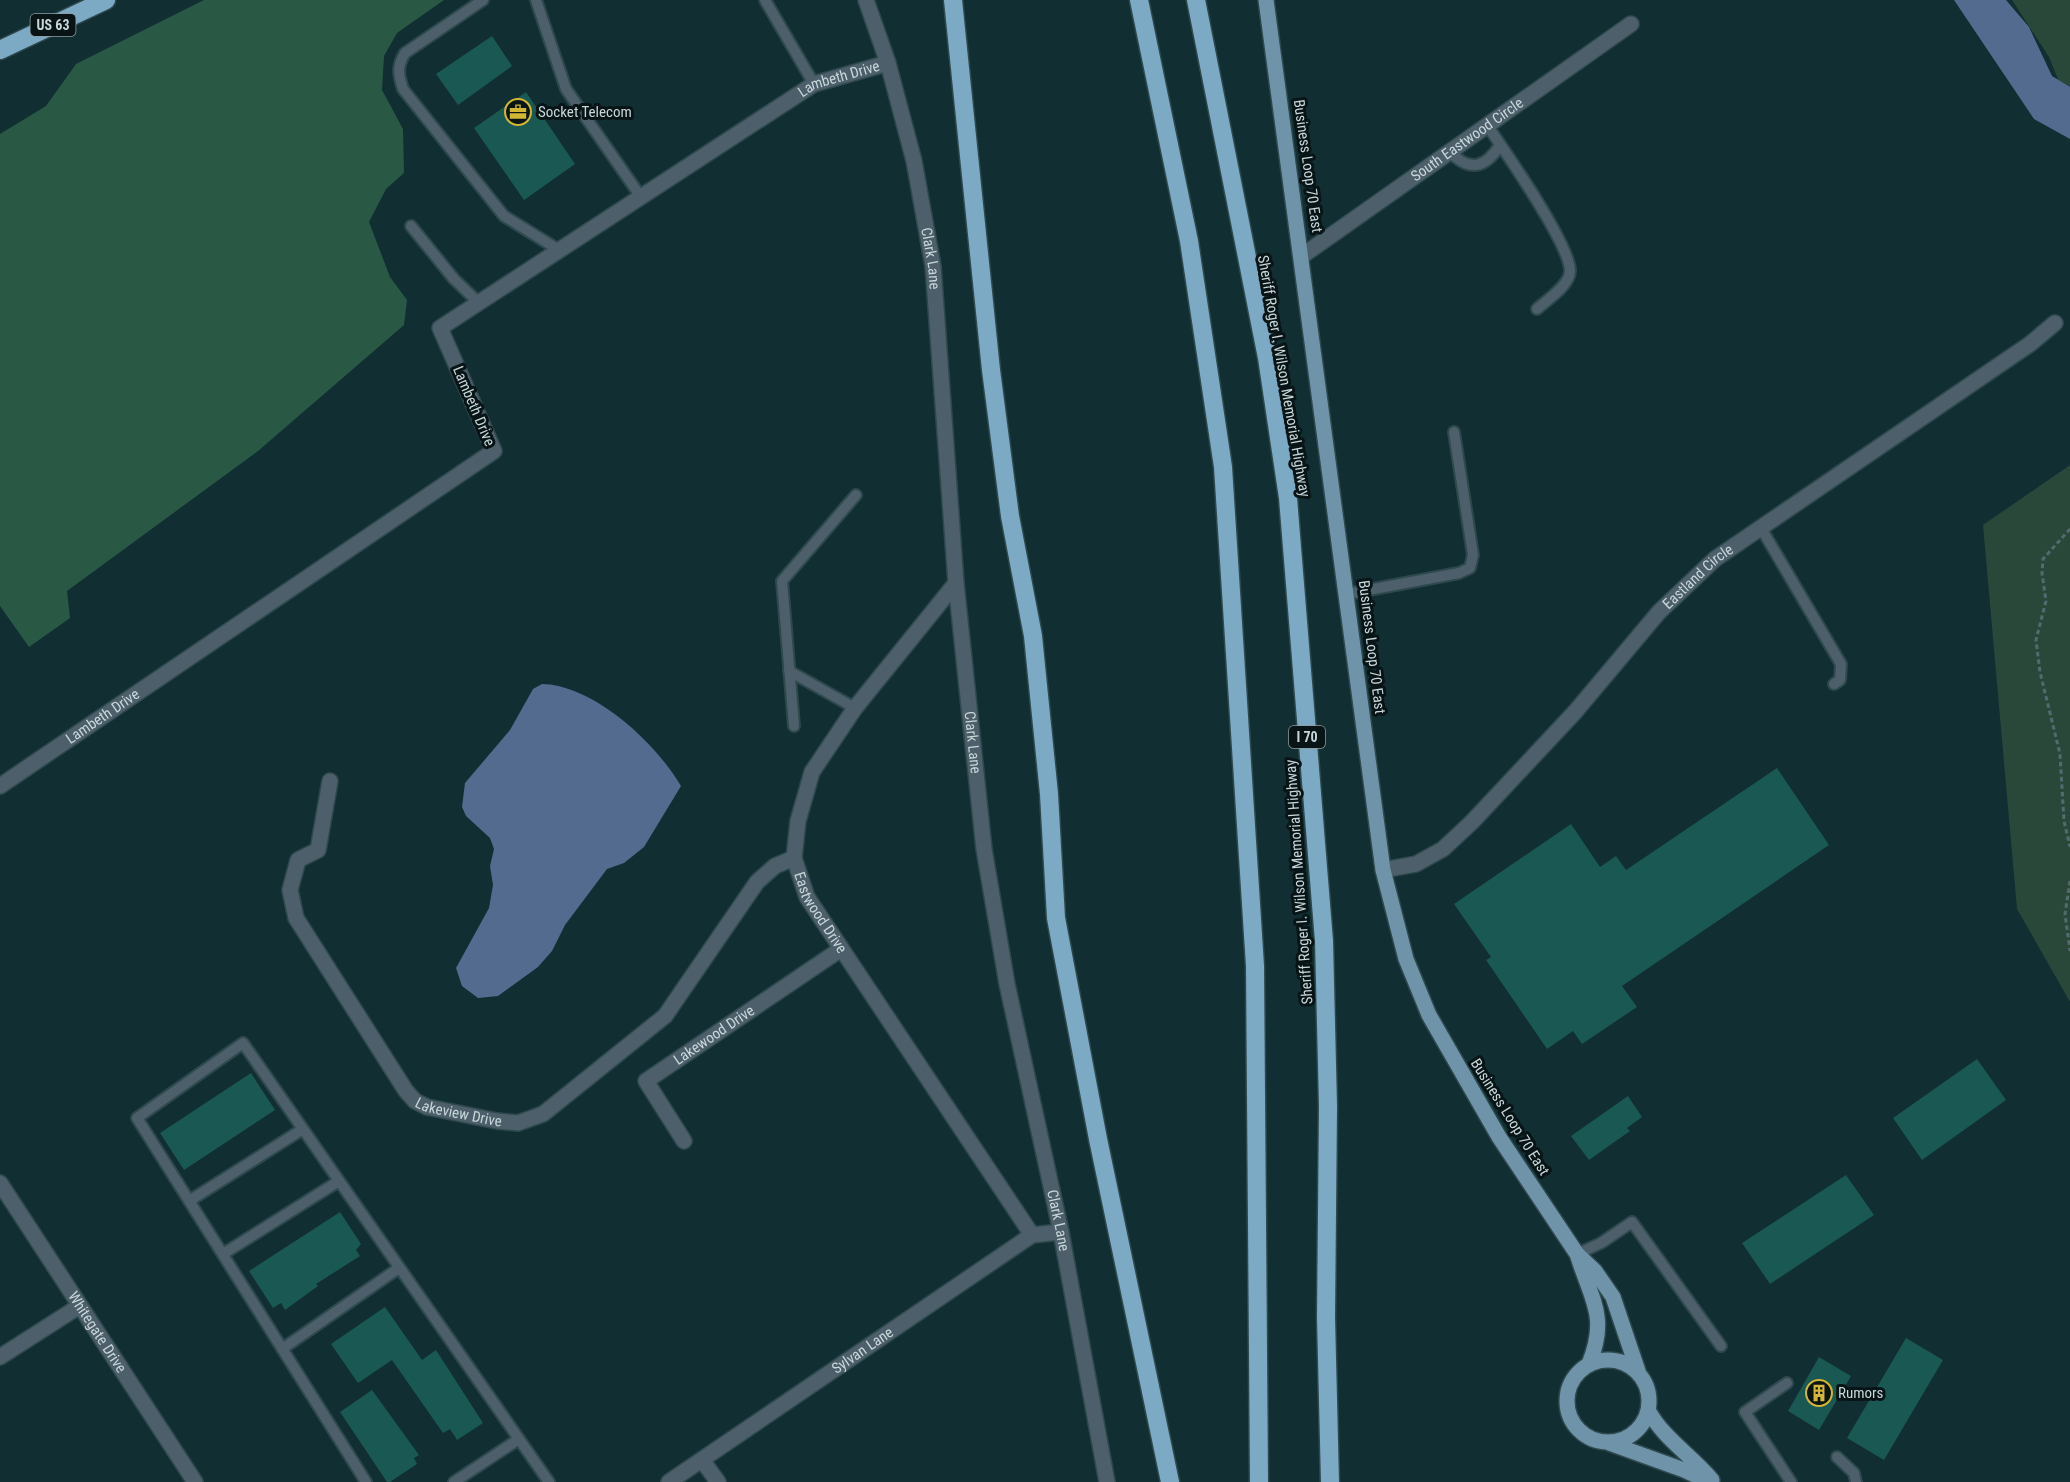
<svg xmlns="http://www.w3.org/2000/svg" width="2070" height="1482" font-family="'Roboto Condensed',sans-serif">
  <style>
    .green { fill: #29483a }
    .forest { fill: #295945 }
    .water { fill: #536b8e }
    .building { fill: #1a5853 }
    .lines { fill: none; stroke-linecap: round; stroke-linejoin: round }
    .service-casing { stroke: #2e494e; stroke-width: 14 }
    .minor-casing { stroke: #2e494e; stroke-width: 18 }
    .tertiary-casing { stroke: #2e494e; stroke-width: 18 }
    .primary-casing { stroke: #2e494e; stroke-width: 18 }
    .motorway-casing { stroke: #2e494e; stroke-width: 21 }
    .path { stroke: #536b6f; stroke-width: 3; stroke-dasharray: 4.5 3; stroke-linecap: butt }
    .service { stroke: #4d5f6a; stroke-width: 10 }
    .minor { stroke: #4d5f6a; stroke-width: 15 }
    .tertiary { stroke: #4d5f6a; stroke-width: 15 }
    .primary { stroke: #6f94aa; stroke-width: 15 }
    .motorway { stroke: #7ca9c4; stroke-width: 18 }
    .labels { text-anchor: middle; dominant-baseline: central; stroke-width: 6; stroke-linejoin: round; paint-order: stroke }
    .shield { fill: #081416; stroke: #8e9c9f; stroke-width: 1.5 }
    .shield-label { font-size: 14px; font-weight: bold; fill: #c7d7da }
    .street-label { font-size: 15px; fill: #c7d7da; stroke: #081416 }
    .poi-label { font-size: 15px; fill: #c7d7da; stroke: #081416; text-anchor: start }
  </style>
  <rect width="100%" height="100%" fill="#112e33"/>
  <path class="green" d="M 2012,0 L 2070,0 L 2070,109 L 2049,57 Z
    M 2070,465 L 2070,1002 L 2017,909 L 1983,525 Z"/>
  <path class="forest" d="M 204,0 L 444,0 L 397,33 L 384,56 L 382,90 L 403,129 L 404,173 L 386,189 L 369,222 L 390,277 L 407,300 L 404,325 L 258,451 L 67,591 L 70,618 L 29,647 L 0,606 L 0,134 L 46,106 L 76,64 Z"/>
  <path class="water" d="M 1954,0 L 2006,0 L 2029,27 L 2052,76 L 2070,87 L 2070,139 L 2034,119 Z
    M 542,684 C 594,685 656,743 681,786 L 644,847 L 624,863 L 607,869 L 565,925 L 552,951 L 538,967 L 498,996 L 478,998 L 462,986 L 456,968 L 489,908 L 493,885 L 490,866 L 494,849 L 490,838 L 466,816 L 462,807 L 465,783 L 510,730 L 533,689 Z"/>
  <path class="building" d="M 492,36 L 512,66 L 458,105 L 436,74 Z
    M 526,92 L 575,164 L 524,200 L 474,128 Z
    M 1777,768 L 1829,845 L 1622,986 L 1637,1007 L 1582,1044 L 1573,1031 L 1547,1049 L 1486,960 L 1491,957 L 1454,904 L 1571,824 L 1600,867 L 1616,856 L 1626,870 Z
    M 1977,1059 L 2006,1100 L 1922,1160 L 1893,1118 Z
    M 251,1073 L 275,1110 L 184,1170 L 160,1133 Z
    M 1628,1096 L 1642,1117 L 1627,1128 L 1630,1131 L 1589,1160 L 1571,1136 Z
    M 1846,1175 L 1874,1215 L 1770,1284 L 1742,1243 Z
    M 340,1212 L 361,1244 L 356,1250 L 360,1256 L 316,1284 L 318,1286 L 285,1310 L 281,1303 L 273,1308 L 249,1271 Z
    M 385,1307 L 422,1360 L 436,1350 L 483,1423 L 457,1440 L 450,1429 L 443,1433 L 392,1360 L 358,1383 L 331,1344 Z
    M 1906,1338 L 1943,1360 L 1884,1460 L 1847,1438 Z
    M 1819,1357 L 1851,1376 L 1819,1430 L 1788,1411 Z
    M 372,1390 L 419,1455 L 414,1458 L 417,1464 L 390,1482 L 387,1482 L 340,1412 Z"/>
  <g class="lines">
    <defs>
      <path id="service" d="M 483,0 L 405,53 C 397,66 398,74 403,89 L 504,216 L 559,250
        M 536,0 L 566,89 L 641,197
        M 765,0 L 814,84
        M 1487,125 C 1504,150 1570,244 1570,271 C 1570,285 1547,300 1537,309
        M 1449,151 C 1469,172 1485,169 1500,145
        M 411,226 L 454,279 L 479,303
        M 1761,528 L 1841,664 L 1840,680 L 1834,684
        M 1347,594 L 1459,573 L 1470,568 L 1473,555 L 1454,432
        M 789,671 L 855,708
        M 794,726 L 782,581 L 856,495
        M 189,1201 L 303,1129
        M 223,1254 L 339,1181
        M 1577,1254 L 1601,1243 L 1632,1222 L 1721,1346
        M 282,1349 L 399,1268
        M 1787,1383 L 1745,1412 L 1791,1482
        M 1837,1457 L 1854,1473 L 1856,1482
        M 366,1482 L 137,1118 L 243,1043 L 549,1482
        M 454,1482 L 519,1439"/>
      <g id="minor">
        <path id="s1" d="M 1302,256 L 1631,24"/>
        <path id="s2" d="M 956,583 L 855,708 L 812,772 L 798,821 L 794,858 L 807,897 L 1032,1235"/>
        <path id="s3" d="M 330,781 L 318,850 L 298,860 L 290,890 L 296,918 L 406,1091 L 415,1101 L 427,1107 L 497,1121 L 518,1123 L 543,1114 L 665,1016 L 757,882 L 775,866 L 794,858"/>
        <path id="s4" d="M 0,786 L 494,451 L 440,328 L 814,84 L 888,63"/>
        <path id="s5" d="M 1383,870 L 1416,864 L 1443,849 L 1472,822 L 1575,712 L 1659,612 L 1715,559 L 2030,344 L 2055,323"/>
        <path id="s6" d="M 684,1141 L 646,1081 L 841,949"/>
        <path id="s7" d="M 0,1183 L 195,1482"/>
        <path d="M 0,1357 L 78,1307"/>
        <path d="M 702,1460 L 718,1482"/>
        <path id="s8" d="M 669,1482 L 1032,1235 L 1061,1232"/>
      </g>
      <g id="tertiary">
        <path id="s9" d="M 866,0 L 888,63 L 914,161 L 933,266 L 956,583 L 984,849 L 1007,984 L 1061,1232 L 1107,1482"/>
      </g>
      <path id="primary" d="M 1266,0 L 1383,870 L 1406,959 L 1429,1015 L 1499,1137 L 1577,1254 L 1595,1271 L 1613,1297 L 1639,1374
        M 1578,1257 C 1592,1301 1608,1317 1589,1364
        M1567 1401a41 41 0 1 1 82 0a41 41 0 1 1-82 0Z
        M 1648,1410 C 1664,1439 1691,1455 1712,1480
        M 1609,1443 L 1684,1470 L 1710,1482"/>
      <path id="motorway" d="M 953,0 L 991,370 L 1010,516 L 1033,636 L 1049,794 L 1056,918 L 1098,1139 L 1170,1482
        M 1139,0 L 1189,241 L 1223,467 L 1255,966 L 1259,1482
        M 1196,0 L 1267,358 L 1288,498 L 1324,941 L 1328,1106 L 1326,1318 L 1330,1482
        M 0,50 L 106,0"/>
    </defs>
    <use href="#service" class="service-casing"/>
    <use href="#minor" class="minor-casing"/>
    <use href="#tertiary" class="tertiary-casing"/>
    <use href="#primary" class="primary-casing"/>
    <use href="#motorway" class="motorway-casing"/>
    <path class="path" d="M 2070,529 L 2043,559 L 2042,573 L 2046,601 L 2036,640 L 2040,672 L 2060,754 L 2064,821 L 2070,847
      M 2070,881 L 2065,914 L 2070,951"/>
    <use href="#service" class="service"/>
    <use href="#minor" class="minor"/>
    <use href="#tertiary" class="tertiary"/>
    <use href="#primary" class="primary"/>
    <use href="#motorway" class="motorway"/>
  </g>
  <defs>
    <symbol id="office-ring" viewBox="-11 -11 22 22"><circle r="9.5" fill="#081416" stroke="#d4b635" stroke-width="1.5"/><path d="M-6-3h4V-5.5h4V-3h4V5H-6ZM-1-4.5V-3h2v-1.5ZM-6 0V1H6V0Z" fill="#d4b635"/></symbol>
    <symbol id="building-ring" viewBox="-11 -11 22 22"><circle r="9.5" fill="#081416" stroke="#d4b635" stroke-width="1.5"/><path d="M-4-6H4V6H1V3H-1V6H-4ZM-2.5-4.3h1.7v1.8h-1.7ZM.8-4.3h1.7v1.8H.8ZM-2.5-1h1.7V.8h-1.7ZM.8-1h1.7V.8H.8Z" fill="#d4b635"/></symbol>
  </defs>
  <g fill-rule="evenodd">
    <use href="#office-ring" x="503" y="97" width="30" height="30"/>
    <use href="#building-ring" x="1804" y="1378" width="30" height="30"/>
  </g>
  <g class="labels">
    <g class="shield">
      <rect x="30.5" y="14" width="45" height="22" rx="4.5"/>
      <rect x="1289" y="726" width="36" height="22" rx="4.5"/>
    </g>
    <g class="shield-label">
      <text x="53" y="25">US 63</text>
      <text x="1307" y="737">I 70</text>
    </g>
    <g class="street-label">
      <text stroke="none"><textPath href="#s4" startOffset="1203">Lambeth Drive</textPath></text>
      <text stroke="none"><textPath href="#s1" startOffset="202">South Eastwood Circle</textPath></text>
      <text transform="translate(1308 166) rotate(82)">Business Loop 70 East</text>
      <text stroke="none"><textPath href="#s9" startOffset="267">Clark Lane</textPath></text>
      <text transform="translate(1284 376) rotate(80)">Sheriff Roger I. Wilson Memorial Highway</text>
      <text transform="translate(474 406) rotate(67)">Lambeth Drive</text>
      <text stroke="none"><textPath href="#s5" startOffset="438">Eastland Circle</textPath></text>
      <text transform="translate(1372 647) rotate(83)">Business Loop 70 East</text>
      <text stroke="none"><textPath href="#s4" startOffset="124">Lambeth Drive</textPath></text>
      <text stroke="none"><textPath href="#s9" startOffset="753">Clark Lane</textPath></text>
      <text transform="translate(1299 882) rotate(-94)">Sheriff Roger I. Wilson Memorial Highway</text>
      <text stroke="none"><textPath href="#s2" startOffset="387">Eastwood Drive</textPath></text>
      <text stroke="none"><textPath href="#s6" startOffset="153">Lakewood Drive</textPath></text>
      <text stroke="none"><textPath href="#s3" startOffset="416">Lakeview Drive</textPath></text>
      <text transform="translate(1510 1117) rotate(58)">Business Loop 70 East</text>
      <text stroke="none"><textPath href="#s9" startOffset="1239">Clark Lane</textPath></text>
      <text stroke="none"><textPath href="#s7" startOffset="178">Whitegate Drive</textPath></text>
      <text stroke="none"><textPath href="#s8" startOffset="234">Sylvan Lane</textPath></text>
    </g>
    <g class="poi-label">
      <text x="538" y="112">Socket Telecom</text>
      <text x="1838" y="1393">Rumors</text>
    </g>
  </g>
</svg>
